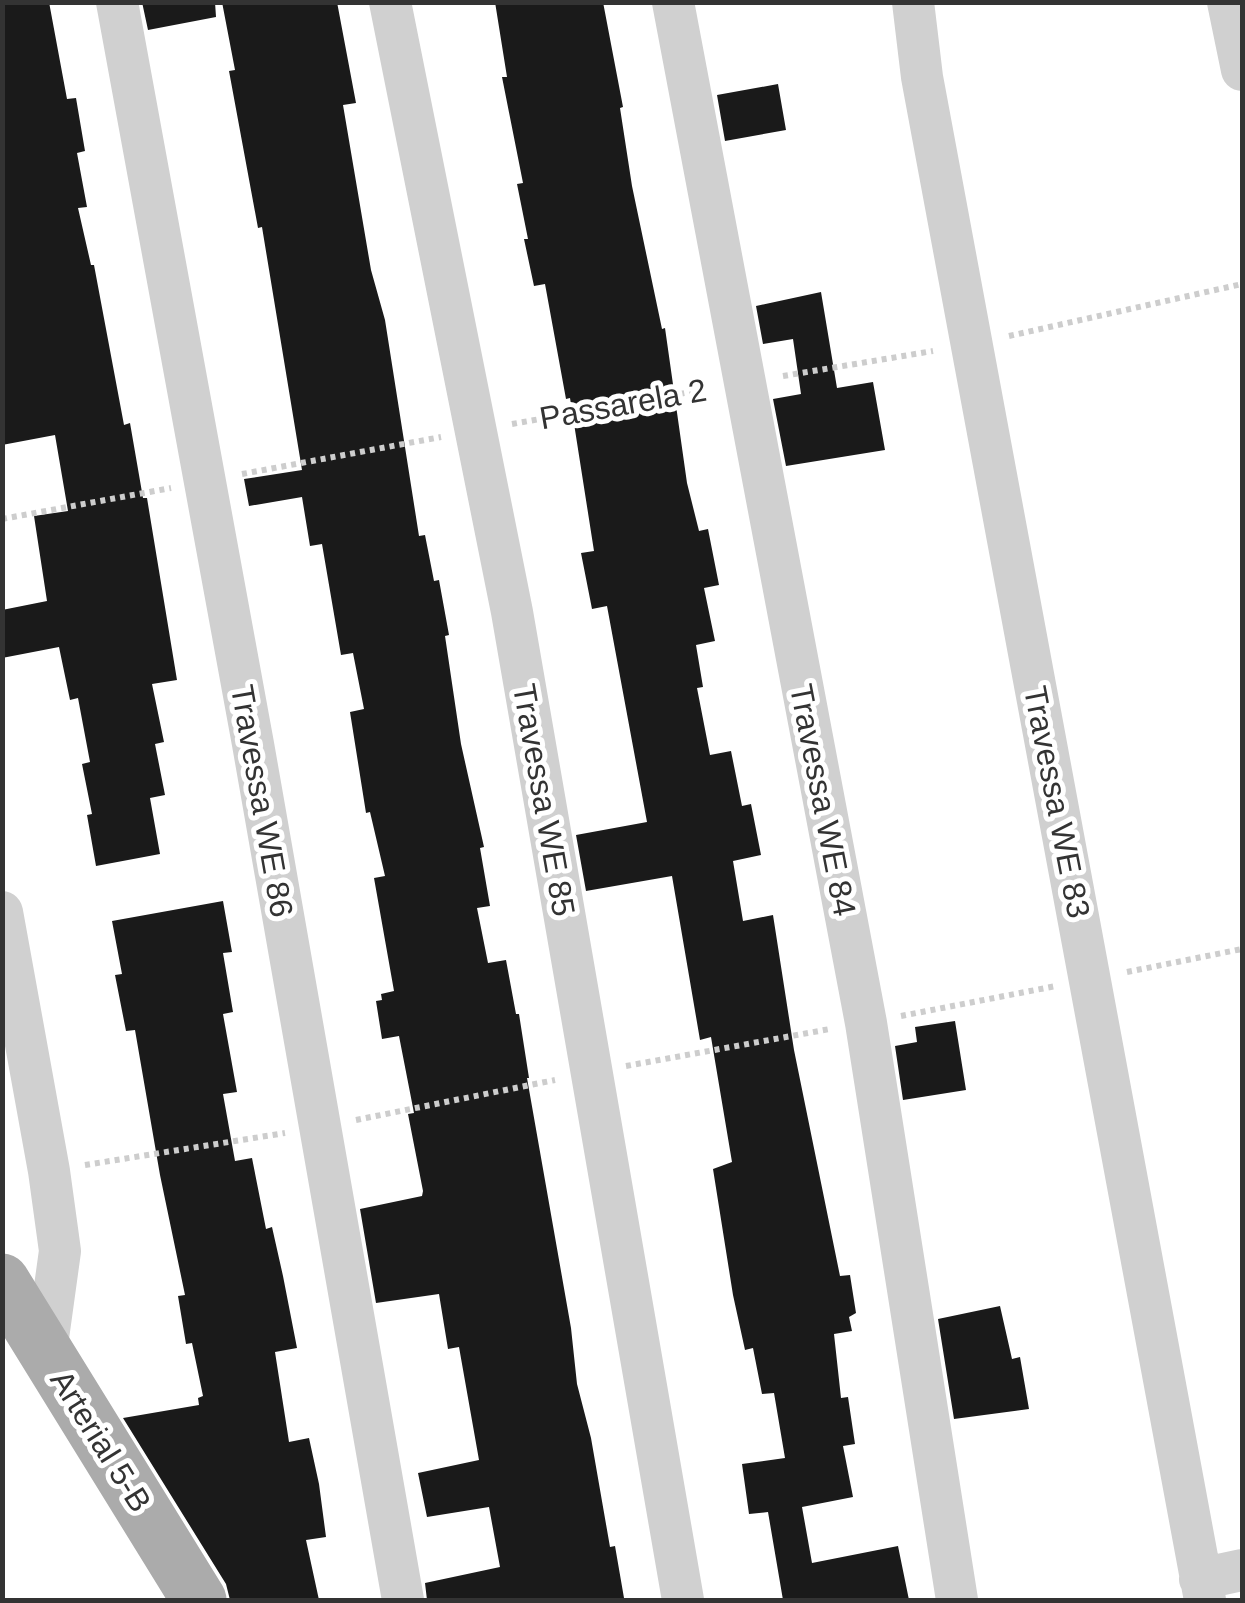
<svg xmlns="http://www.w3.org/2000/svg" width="1245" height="1603" font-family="Arial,sans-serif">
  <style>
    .building { fill: #1a1a1a }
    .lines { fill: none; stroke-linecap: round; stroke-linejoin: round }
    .path { stroke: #cdcdcd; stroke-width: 6; stroke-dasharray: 5 5; stroke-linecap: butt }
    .minor { stroke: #d0d0d0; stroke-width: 42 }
    .primary { stroke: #ababab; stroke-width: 55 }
    .labels { text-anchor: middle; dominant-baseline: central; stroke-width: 10; stroke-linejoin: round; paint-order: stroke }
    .street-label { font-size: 32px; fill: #333; stroke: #fff }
  </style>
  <rect width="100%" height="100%" fill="#fff"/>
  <path class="building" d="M 2,2 L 49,2 L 67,99 L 76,98 L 85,151 L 77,153 L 87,207 L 78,208 L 91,265 L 94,265 L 124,425 L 130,423 L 143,498 L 147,498 L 177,680 L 152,684 L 164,742 L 155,744 L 165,795 L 150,798 L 160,854 L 96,866 L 87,815 L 92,814 L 82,764 L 90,762 L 78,698 L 70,700 L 59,647 L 2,658 L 2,610 L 47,601 L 34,516 L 68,511 L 55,435 L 2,445 Z
    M 142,2 L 215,2 L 216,17 L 148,30 Z
    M 222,2 L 337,2 L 356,103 L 343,105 L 371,270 L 385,320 L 419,536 L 425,535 L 434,581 L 439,580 L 449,635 L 445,636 L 461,744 L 484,847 L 480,848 L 490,906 L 477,908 L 488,963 L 506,960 L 516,1014 L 519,1014 L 529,1078 L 527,1078 L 571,1328 L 577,1384 L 591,1438 L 610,1547 L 615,1546 L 624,1598 L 427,1600 L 425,1583 L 500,1567 L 489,1507 L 427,1517 L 418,1473 L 479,1460 L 459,1347 L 448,1349 L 439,1294 L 376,1303 L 360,1209 L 422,1196 L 423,1191 L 408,1114 L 414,1113 L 399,1036 L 382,1039 L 376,1001 L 382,1000 L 381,994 L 394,991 L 374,878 L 385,876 L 370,812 L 366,813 L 350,712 L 364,709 L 353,653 L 341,655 L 322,544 L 310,546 L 302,497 L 249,506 L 244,479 L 302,470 L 262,227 L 258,228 L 229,71 L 235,70 Z
    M 495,2 L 603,2 L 623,107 L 620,108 L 632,186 L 662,329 L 665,328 L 687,483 L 699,531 L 708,529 L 719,585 L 704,588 L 715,641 L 696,645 L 703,687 L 697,688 L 710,755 L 731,751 L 742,806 L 751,804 L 761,855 L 733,861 L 743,921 L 773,915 L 794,1050 L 840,1276 L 850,1275 L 856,1313 L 849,1317 L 852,1331 L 834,1334 L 841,1398 L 848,1397 L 855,1444 L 843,1446 L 853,1497 L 802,1507 L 812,1563 L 898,1546 L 909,1600 L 783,1600 L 768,1512 L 749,1514 L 742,1464 L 785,1458 L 774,1393 L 762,1394 L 753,1348 L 745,1350 L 733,1295 L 713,1169 L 732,1162 L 711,1037 L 700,1040 L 672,876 L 586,891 L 576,835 L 647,822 L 607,606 L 592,609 L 581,553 L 594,551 L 570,398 L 566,399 L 545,284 L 534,286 L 524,239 L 528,239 L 517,184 L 523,183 L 502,77 L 507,77 Z
    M 778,84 L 786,130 L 725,141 L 717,95 Z
    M 821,292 L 837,388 L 873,382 L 885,450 L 786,466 L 773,399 L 801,394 L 793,339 L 763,344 L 756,306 Z
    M 223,901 L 232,952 L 223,953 L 233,1012 L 223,1014 L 237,1092 L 223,1094 L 235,1161 L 252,1158 L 266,1229 L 272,1227 L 283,1276 L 297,1348 L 275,1352 L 289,1442 L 309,1438 L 319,1484 L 326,1537 L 306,1540 L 319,1600 L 230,1600 L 226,1584 L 123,1418 L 199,1405 L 198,1398 L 203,1396 L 192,1343 L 186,1344 L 178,1296 L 185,1295 L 160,1175 L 135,1030 L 126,1031 L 115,975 L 122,974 L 112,921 Z
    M 955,1021 L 966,1090 L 903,1100 L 895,1046 L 917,1042 L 915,1027 Z
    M 1000,1306 L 1012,1359 L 1020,1357 L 1029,1409 L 954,1419 L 938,1319 Z"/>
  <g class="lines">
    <path class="path" d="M 1009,336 L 1242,284
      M 783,376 L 933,351
      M 512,424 L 707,389
      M 242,474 L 441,437
      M 2,519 L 171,488
      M 1127,972 L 1242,949
      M 901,1016 L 1056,986
      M 626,1066 L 830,1029
      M 356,1120 L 555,1080
      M 85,1165 L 285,1133"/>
    <path class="minor" d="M 117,2 L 253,744 L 403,1600
      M 390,2 L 512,612 L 683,1600
      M 673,2 L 866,1023 L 957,1600
      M 913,2 L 922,77 L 1205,1600
      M 1228,2 L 1242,70
      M 2,912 L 49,1171 L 60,1251 L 46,1352
      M 1200,1579 L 1242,1570"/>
    <path class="primary" d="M 2,1281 L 199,1600"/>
  </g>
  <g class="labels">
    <g class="street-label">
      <text transform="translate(623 404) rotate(-10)">Passarela 2</text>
      <text transform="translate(544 800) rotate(80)">Travessa WE 85</text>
      <text transform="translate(823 800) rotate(79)">Travessa WE 84</text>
      <text transform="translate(262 801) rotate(80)">Travessa WE 86</text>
      <text transform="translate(1057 802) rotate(79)">Travessa WE 83</text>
      <text transform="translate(101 1441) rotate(58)">Arterial 5-B</text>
    </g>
  </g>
  <rect width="1245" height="1603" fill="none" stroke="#333333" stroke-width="10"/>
</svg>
